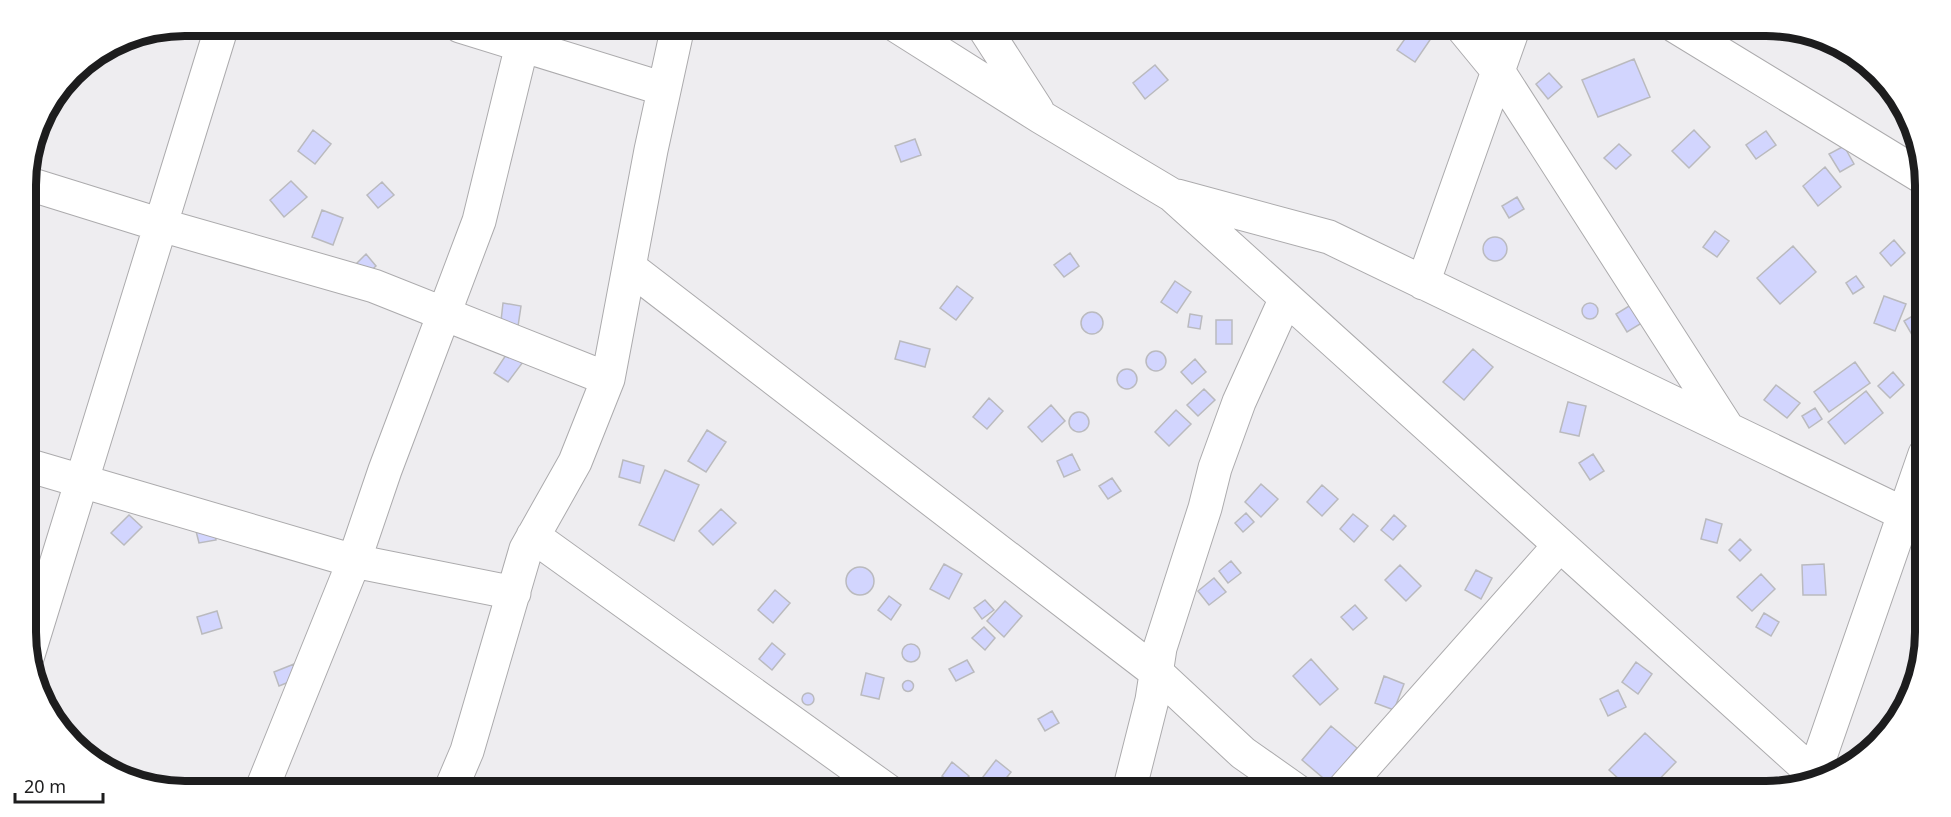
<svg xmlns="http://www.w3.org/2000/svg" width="1951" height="817" font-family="'Noto Sans',sans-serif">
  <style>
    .building { fill: #d2d5fe; stroke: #bababe; stroke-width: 1.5 }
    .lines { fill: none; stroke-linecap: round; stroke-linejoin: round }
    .minor-casing { stroke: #acabad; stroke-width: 35 }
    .minor { stroke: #fff; stroke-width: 33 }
    .rim { fill: none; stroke: #1d1d1e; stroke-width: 8 }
  </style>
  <rect width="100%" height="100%" fill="#eeedf0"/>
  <path class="building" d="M 1414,26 L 1432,37 L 1415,62 L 1397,50 Z
    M 1634,59 L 1650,97 L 1598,117 L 1582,80 Z
    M 1155,65 L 1168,80 L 1145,99 L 1133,83 Z
    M 1549,73 L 1562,87 L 1548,99 L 1536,84 Z
    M 313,130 L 331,144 L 315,164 L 298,151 Z
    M 1694,130 L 1710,147 L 1689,168 L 1672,151 Z
    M 1766,131 L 1776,145 L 1756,159 L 1746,145 Z
    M 915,139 L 921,155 L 901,162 L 895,146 Z
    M 1619,144 L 1631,155 L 1616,169 L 1604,158 Z
    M 1844,146 L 1854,164 L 1840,172 L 1829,154 Z
    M 1825,167 L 1841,187 L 1818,206 L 1803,186 Z
    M 291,181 L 307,197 L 284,217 L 270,200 Z
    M 382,182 L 394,195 L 378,208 L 367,195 Z
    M 1517,197 L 1524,209 L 1509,218 L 1502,206 Z
    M 322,210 L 343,218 L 333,245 L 312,237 Z
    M 1715,231 L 1729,241 L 1717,257 L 1703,247 Z
    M1483 249a12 12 0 1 1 24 0a12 12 0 1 1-24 0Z
    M 1894,240 L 1905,253 L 1891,266 L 1880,253 Z
    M 1793,246 L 1816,272 L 1780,304 L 1757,278 Z
    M 1070,253 L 1079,266 L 1064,277 L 1054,265 Z
    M 366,254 L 376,266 L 364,277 L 354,266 Z
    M 1856,276 L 1864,287 L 1853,294 L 1846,283 Z
    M 1175,281 L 1191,292 L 1177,313 L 1161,302 Z
    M 957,286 L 973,298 L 956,320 L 940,308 Z
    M 1884,296 L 1906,304 L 1895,331 L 1874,323 Z
    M1582 311a8 8 0 1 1 16 0a8 8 0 1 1-16 0Z
    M 503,303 L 521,306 L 517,333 L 500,330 Z
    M 1634,303 L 1645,321 L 1627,332 L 1616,314 Z
    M 1921,311 L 1925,316 L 1925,334 L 1915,340 L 1904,321 Z
    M1081 323a11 11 0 1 1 22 0a11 11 0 1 1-22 0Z
    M 1190,314 L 1202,316 L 1200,329 L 1188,327 Z
    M 1216,320 L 1232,320 L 1232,344 L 1216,344 Z
    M 900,341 L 930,349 L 925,367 L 895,359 Z
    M 1473,349 L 1493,367 L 1464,400 L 1443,382 Z
    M1146 361a10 10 0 1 1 20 0a10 10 0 1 1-20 0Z
    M 508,352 L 523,362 L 508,382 L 494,373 Z
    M 1195,359 L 1206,372 L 1192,384 L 1181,372 Z
    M 1855,362 L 1870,383 L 1829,412 L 1814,392 Z
    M1117 379a10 10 0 1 1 20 0a10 10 0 1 1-20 0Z
    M 1893,372 L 1904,385 L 1890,398 L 1878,386 Z
    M 1776,385 L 1800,403 L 1787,418 L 1764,400 Z
    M 1204,389 L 1215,400 L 1198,416 L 1187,405 Z
    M 1866,391 L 1883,413 L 1845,444 L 1828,422 Z
    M 989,398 L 1003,411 L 987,429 L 973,417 Z
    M 1568,402 L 1586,406 L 1579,436 L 1560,432 Z
    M 1051,405 L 1065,421 L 1042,442 L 1028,427 Z
    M 1815,408 L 1822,419 L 1809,428 L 1802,416 Z
    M 1176,410 L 1191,424 L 1169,446 L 1155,432 Z
    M1069 422a10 10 0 1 1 20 0a10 10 0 1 1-20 0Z
    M 707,430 L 726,442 L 706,472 L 688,461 Z
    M 1072,454 L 1080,470 L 1064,477 L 1057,461 Z
    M 1593,454 L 1604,471 L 1590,480 L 1579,463 Z
    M 623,460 L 644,466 L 640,483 L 619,477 Z
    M 665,470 L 699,485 L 674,541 L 639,525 Z
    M 1112,478 L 1121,491 L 1108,499 L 1099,486 Z
    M 1261,484 L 1278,499 L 1261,517 L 1245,502 Z
    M 1322,485 L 1338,499 L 1322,516 L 1307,502 Z
    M 721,509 L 736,523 L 713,545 L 699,531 Z
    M 1246,513 L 1254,522 L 1243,532 L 1235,523 Z
    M 1353,514 L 1368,526 L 1354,542 L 1340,529 Z
    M 129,515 L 142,527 L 124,545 L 111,533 Z
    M 1394,515 L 1406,526 L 1393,540 L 1381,530 Z
    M 1706,519 L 1722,524 L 1717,543 L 1701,539 Z
    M 213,524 L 216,540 L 199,543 L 195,527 Z
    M 1740,539 L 1751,550 L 1740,561 L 1729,550 Z
    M 1231,561 L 1241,573 L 1228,583 L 1219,571 Z
    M 944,564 L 962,574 L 949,599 L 930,589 Z
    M 1824,564 L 1826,595 L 1803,595 L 1802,565 Z
    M 1400,565 L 1421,586 L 1406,601 L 1385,580 Z
    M846 581a14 14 0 1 1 28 0a14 14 0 1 1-28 0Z
    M 1476,570 L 1492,578 L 1481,599 L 1465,590 Z
    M 1761,574 L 1775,589 L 1752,611 L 1737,597 Z
    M 1214,578 L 1226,592 L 1209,605 L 1198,591 Z
    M 775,590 L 790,603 L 773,623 L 758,610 Z
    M 889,596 L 901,605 L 891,620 L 878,610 Z
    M 985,600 L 994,610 L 982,619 L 974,608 Z
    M 1005,601 L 1022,616 L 1004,637 L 987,621 Z
    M 1355,605 L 1367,618 L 1353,630 L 1341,617 Z
    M 217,611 L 222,628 L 202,634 L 197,617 Z
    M 1764,613 L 1779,622 L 1771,636 L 1756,627 Z
    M 984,627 L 995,638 L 985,650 L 972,638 Z
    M 772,643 L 785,654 L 772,670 L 759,659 Z
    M902 653a9 9 0 1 1 18 0a9 9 0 1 1-18 0Z
    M 1311,659 L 1338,689 L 1320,705 L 1293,676 Z
    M 967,660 L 974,672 L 956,681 L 949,669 Z
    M 1636,662 L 1652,674 L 1638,694 L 1622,682 Z
    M 294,664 L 299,678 L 279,686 L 274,672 Z
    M 866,673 L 884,678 L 879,699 L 861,695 Z
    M 1384,676 L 1404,684 L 1394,710 L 1375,703 Z
    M902.5 686a5.5 5.5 0 1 1 11 0a5.5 5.5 0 1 1-11 0Z
    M 1618,690 L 1626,707 L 1608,716 L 1600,699 Z
    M802 699a6 6 0 1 1 12 0a6 6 0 1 1-12 0Z
    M 1052,711 L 1059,723 L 1045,731 L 1038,719 Z
    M 1331,726 L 1357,748 L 1329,783 L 1302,760 Z
    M 1645,733 L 1676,762 L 1648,791 L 1632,791 L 1609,770 Z
    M 996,760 L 1011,772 L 996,791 L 983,791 L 976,786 Z
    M 952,762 L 969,776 L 958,789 L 942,776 Z"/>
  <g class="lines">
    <defs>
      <path id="minor" d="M 460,26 L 664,89
        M 897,26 L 1041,117 L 1172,195 L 1816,776
        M 983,26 L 1037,110
        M 1461,26 L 1498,71 L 1728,429
        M 1675,26 L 1924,178
        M 26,183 L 161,225 L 374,286 L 608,379
        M 1177,196 L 1329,237 L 1925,524
        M 629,267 L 1156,672 L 1243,753 L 1297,791
        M 1423,283 L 1514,26
        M 27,465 L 354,561 L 514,593
        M 533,536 L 888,791
        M 28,655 L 222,26
        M 1813,777 L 1925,454
        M 261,791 L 354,561 L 385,470 L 479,221 L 522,45
        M 450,791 L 467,751 L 526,549 L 575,462 L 608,379 L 651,150 L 678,26
        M 1129,791 L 1152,700 L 1160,648 L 1205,508 L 1215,468 L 1239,402 L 1286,298
        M 1342,791 L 1560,545"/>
    </defs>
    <use href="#minor" class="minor-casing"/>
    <use href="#minor" class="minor"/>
  </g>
  <path d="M0 0H1951V817H0ZM185 36H1766A149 149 0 0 1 1915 185V632A149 149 0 0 1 1766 781H185A149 149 0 0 1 36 632V185A149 149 0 0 1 185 36Z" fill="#fff" fill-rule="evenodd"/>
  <path class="rim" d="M185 36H1766A149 149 0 0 1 1915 185V632A149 149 0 0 1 1766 781H185A149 149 0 0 1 36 632V185A149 149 0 0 1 185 36Z"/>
  <path d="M15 793v9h88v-9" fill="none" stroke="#1d1d1e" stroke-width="3"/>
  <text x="24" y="793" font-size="18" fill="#1d1d1e" stroke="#ffffff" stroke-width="4.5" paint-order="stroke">20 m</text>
</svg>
